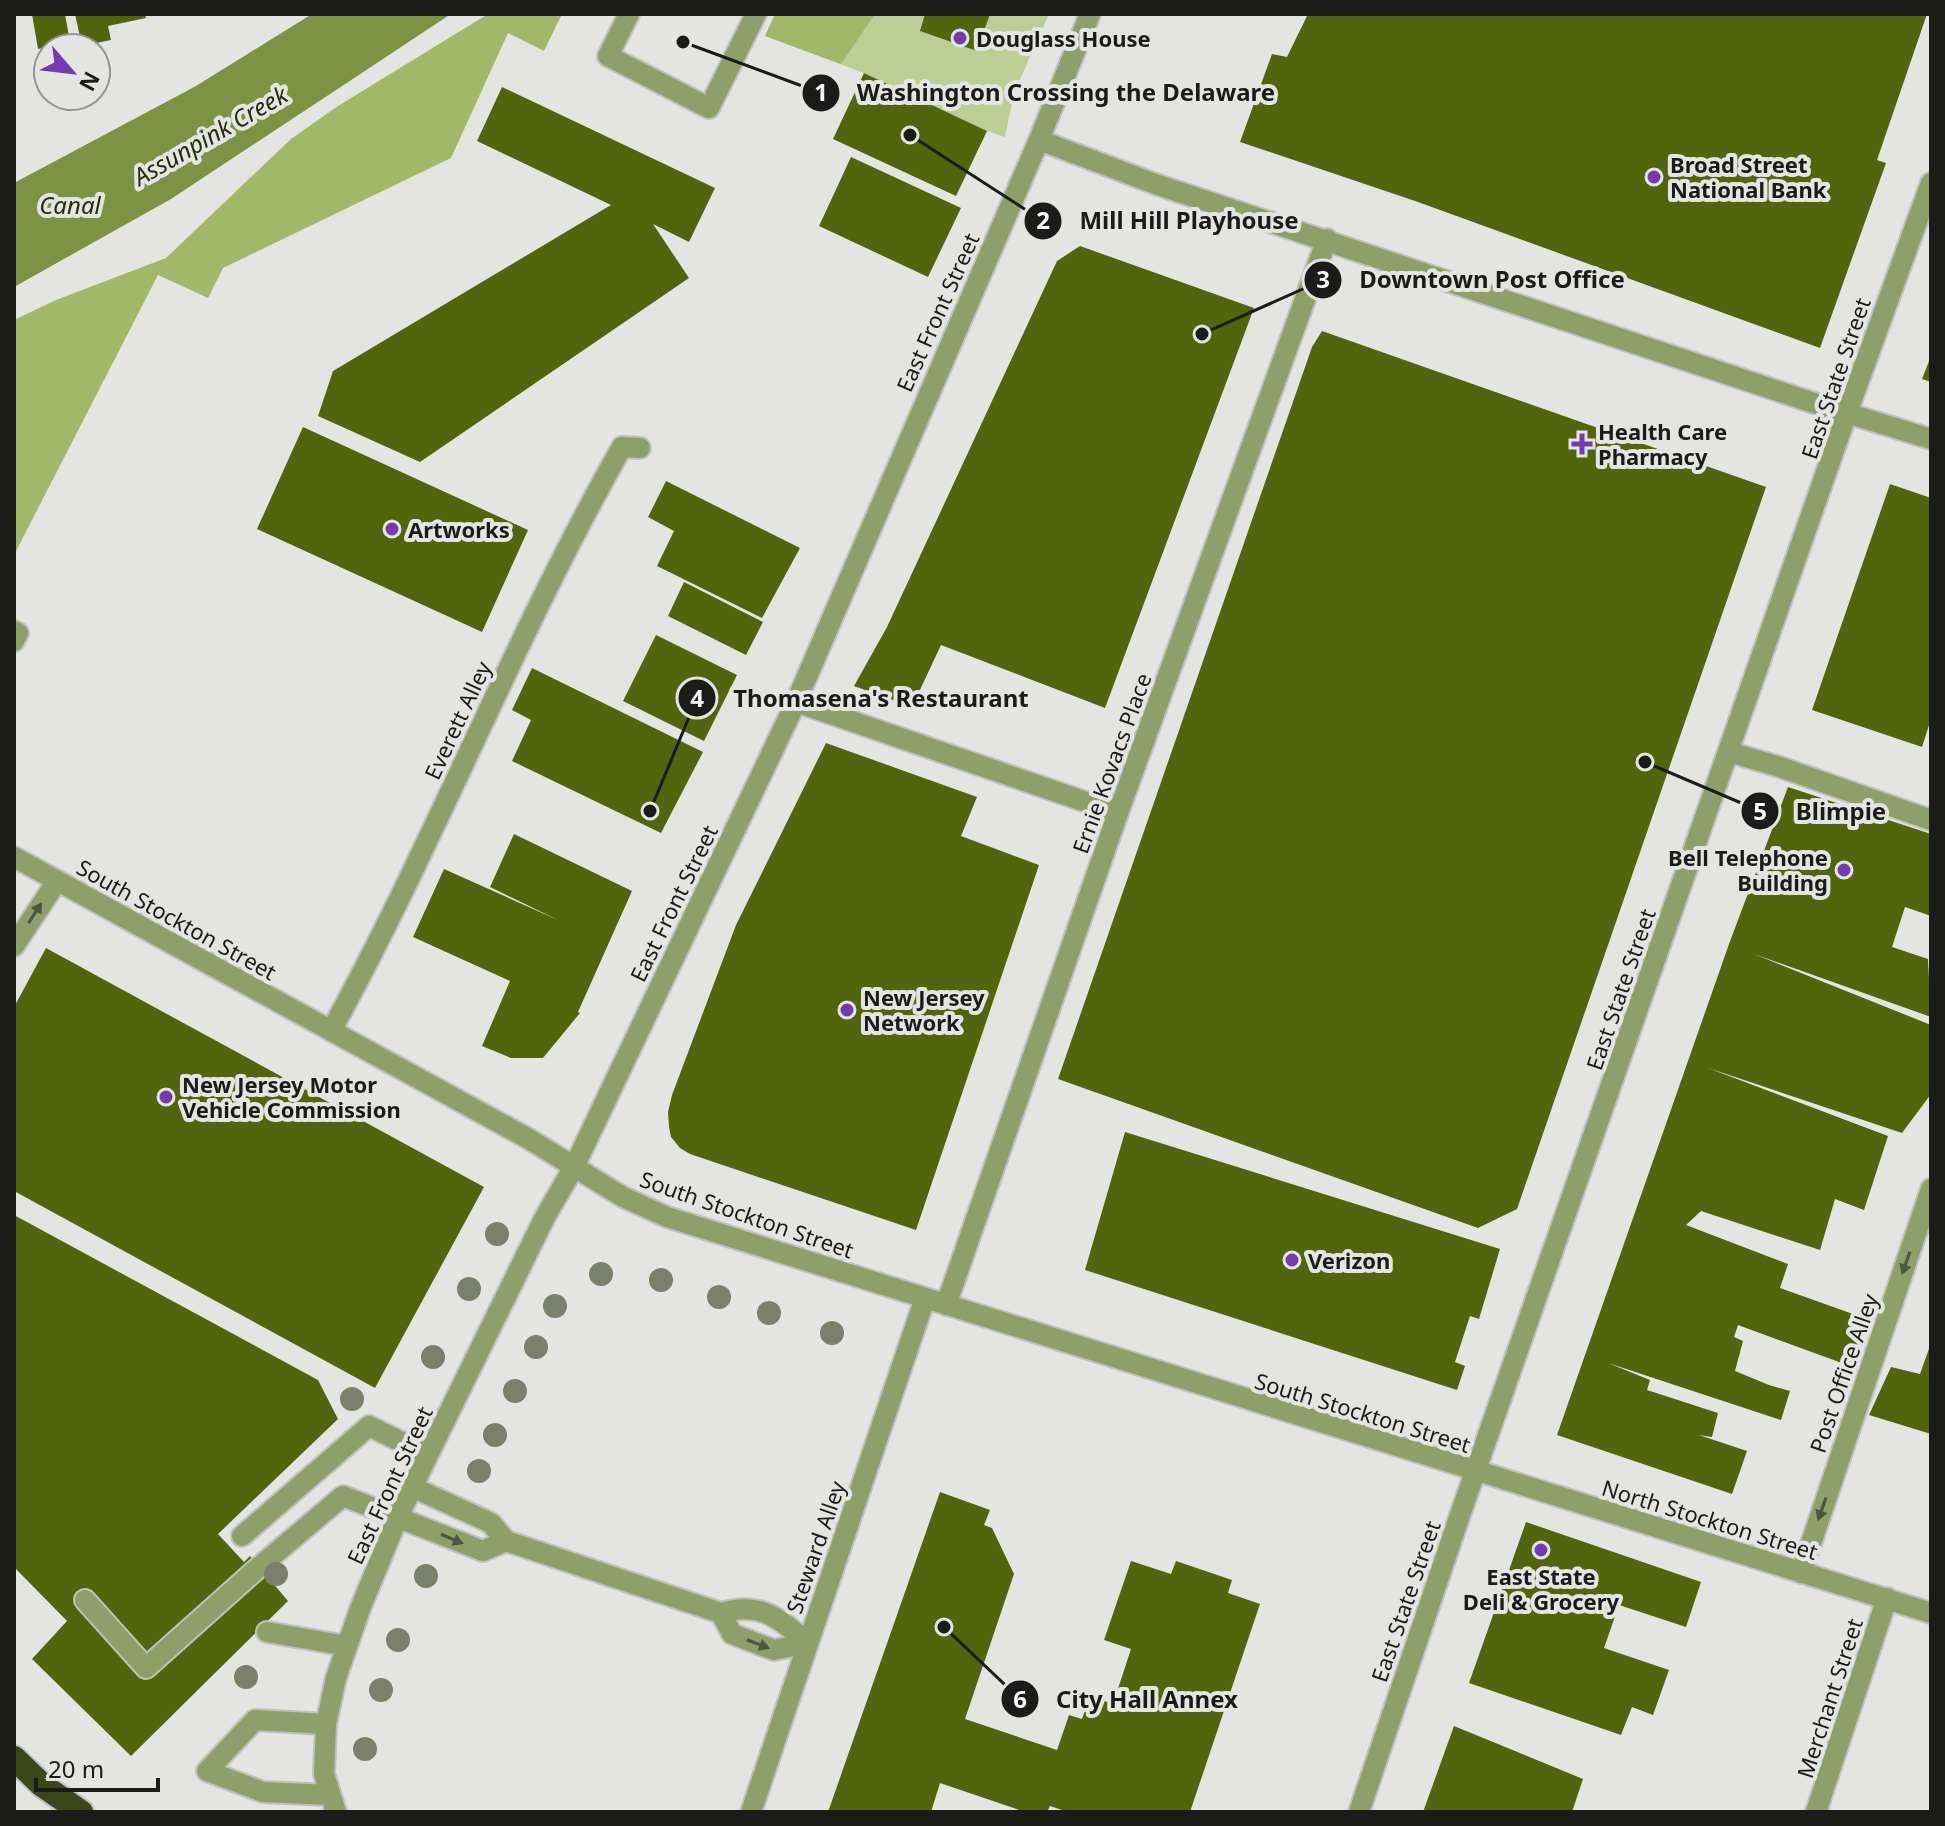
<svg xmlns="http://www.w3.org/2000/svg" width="1945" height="1826" font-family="'Noto Sans',sans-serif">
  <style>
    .green { fill: #bcce93 }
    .forest { fill: #a1b868 }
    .water { fill: #7d9343 }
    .building { fill: #52650d }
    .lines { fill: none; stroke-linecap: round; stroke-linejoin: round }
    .minor-casing { stroke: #c0c1be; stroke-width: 24 }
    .highway-casing { stroke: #c0c1be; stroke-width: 28 }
    .minor { stroke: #8f9f6a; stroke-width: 20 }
    .highway { stroke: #3b471b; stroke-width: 24 }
    .tree { fill: #7b806c }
    .oneway { fill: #4f563e }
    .poi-dot { fill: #733ab1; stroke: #e4e5e2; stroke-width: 3 }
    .labels { text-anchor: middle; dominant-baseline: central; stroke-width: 8; stroke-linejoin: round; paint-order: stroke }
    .poi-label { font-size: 22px; font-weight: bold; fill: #1b1b1a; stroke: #e4e5e2; text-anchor: start }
    .street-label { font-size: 22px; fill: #1b1b1a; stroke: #e4e5e2 }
    .water-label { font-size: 24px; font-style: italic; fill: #262e0c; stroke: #e4e5e2 }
    .leader { fill: none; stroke: #1b1b1a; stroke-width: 3 }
    .callout-dot { fill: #1b1b1a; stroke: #e4e5e2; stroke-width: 3 }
    .mark-label { font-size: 24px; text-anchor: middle; font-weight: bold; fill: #fff }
    .callout-label { font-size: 24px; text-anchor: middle; font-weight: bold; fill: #1b1b1a; stroke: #e4e5e2; stroke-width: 8; stroke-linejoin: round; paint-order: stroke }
  </style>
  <rect width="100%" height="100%" fill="#e4e5e2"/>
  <path class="green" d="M 775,14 L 1049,14 L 1014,93 L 1005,137 L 987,131 L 864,73 L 765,36 Z"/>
  <path class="forest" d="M 488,14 L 562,14 L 544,51 L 508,33 L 451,158 L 223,268 L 208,298 L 158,275 L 14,555 L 14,320 L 56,300 L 166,258 L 291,139 L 338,106 Z
    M 775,14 L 875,14 L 841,64 L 765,36 Z"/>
  <path class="water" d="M 312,14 L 451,14 L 171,199 L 14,287 L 14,183 L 196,86 Z"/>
  <path class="building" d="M 32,14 L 65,14 L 70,42 L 38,49 Z
    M 75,14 L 145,14 L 146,18 L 108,26 L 111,40 L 82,46 Z
    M 925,14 L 990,14 L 977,51 L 920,31 Z
    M 1308,14 L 1927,14 L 1877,160 L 1886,163 L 1820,348 L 1418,202 L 1240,142 L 1272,54 L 1287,57 Z
    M 864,73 L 987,131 L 956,196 L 833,139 Z
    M 502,87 L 715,188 L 689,242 L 653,224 L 689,278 L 420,462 L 318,416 L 333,371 L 611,205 L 477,141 Z
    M 851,157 L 961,208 L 928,277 L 819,226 Z
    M 1080,246 L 1254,308 L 1105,708 L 941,645 L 912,707 L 854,686 L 887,627 L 1057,261 Z
    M 1322,331 L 1766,487 L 1517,1209 L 1478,1228 L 1058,1079 L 1312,347 Z
    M 1931,356 L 1931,382 L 1922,379 Z
    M 303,427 L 528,530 L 482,632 L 257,529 Z
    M 666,481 L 800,548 L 762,618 L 657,566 L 674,531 L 648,517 Z
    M 1890,484 L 1931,498 L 1931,719 L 1922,747 L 1812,710 Z
    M 684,582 L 763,622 L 746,655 L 668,616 Z
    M 656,635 L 737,675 L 704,741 L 623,701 Z
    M 532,668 L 703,752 L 661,833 L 512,761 L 531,720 L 512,710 Z
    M 826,743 L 977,797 L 961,836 L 1039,865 L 916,1230 L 690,1154 L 680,1148 L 671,1137 L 669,1127 L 668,1112 L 672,1095 L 736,925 Z
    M 1788,787 L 1931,834 L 1931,916 L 1905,907 L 1892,947 L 1928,959 L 1931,1017 L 1754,954 L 1931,1025 L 1931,1094 L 1902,1133 L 1708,1068 L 1888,1136 L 1864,1210 L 1835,1199 L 1820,1250 L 1701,1211 L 1686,1225 L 1788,1264 L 1780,1288 L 1867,1319 L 1850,1366 L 1738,1325 L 1734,1337 L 1743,1341 L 1735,1371 L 1769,1385 L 1790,1391 L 1781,1420 L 1608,1363 L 1650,1380 L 1647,1390 L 1718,1413 L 1712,1437 L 1699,1435 L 1747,1451 L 1732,1494 L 1557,1435 L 1729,944 Z
    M 514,834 L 632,891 L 578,1012 L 580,1013 L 543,1058 L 511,1058 L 482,1046 L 510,981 L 413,937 L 444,869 L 558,920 L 490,887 Z
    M 46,948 L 484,1187 L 375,1388 L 14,1191 L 14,1007 Z
    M 1125,1132 L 1500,1249 L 1479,1319 L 1470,1316 L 1455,1362 L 1465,1366 L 1457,1390 L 1085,1270 Z
    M 14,1215 L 318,1380 L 338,1419 L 218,1534 L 244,1562 L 250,1556 L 288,1601 L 131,1756 L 32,1659 L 67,1621 L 14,1567 Z
    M 1931,1343 L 1931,1434 L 1869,1415 L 1891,1367 L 1920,1374 Z
    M 940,1492 L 990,1510 L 984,1525 L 992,1528 L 1014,1574 L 965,1719 L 1057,1750 L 1069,1715 L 1082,1719 L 1090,1696 L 1113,1704 L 1131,1649 L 1104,1640 L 1131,1561 L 1171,1574 L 1176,1561 L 1232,1580 L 1228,1593 L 1260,1604 L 1190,1812 L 1068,1812 L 1050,1806 L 1047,1812 L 1025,1812 L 940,1783 L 931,1812 L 828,1812 Z
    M 1526,1522 L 1701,1582 L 1686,1627 L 1619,1605 L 1604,1648 L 1669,1670 L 1653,1715 L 1632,1707 L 1621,1735 L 1469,1683 Z
    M 1454,1726 L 1583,1779 L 1572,1812 L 1423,1812 Z"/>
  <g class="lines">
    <defs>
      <path id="minor" d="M 629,14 L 608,56 L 709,108 L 756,14
        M 1039,140 L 1158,185 L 1814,403 L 1931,439
        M 14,631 L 18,633 L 14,641
        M 796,702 L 1118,813
        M 1729,752 L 1780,767 L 1931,820
        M 14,857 L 529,1139 L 623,1197 L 667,1217 L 1931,1613
        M 14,946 L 57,881
        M 331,1031 C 436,840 514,637 622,447 L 640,448
        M 946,1305 L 1118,813 L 1327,239
        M 412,1487 L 491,1523 L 506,1541 L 721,1613 C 761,1601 778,1618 808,1643
        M 242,1536 L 369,1426 L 428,1455
        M 1801,1573 L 1931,1189
        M 85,1600 L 146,1668 L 259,1567 L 343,1496 L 483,1551 L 506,1541
        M 721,1613 L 732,1634 L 774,1650 L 808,1643
        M 267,1632 L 347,1646
        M 326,1724 L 255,1720 L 207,1771 L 263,1792 L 330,1795
        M 336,1812 L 324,1774 L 326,1724 L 336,1678 L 360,1609 L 398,1517 L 428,1455 L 545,1217 L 574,1167 L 796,702 L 1039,140 L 1090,14
        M 751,1812 L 925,1298
        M 1359,1812 L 1460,1515 L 1847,413 L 1931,183
        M 1816,1812 L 1887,1598"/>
      <path id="highway" d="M 14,1758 L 42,1785 L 81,1812"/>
    </defs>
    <use href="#minor" class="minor-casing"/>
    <use href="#highway" class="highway-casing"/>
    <use href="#minor" class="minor"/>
    <use href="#highway" class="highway"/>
  </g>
  <g class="tree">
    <circle cx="497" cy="1234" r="12"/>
    <circle cx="601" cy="1274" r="12"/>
    <circle cx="661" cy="1280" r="12"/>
    <circle cx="469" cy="1289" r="12"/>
    <circle cx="719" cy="1297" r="12"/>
    <circle cx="555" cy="1306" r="12"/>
    <circle cx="769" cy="1313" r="12"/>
    <circle cx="832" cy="1333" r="12"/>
    <circle cx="536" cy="1347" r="12"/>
    <circle cx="433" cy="1357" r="12"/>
    <circle cx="515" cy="1391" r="12"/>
    <circle cx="352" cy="1399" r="12"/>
    <circle cx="495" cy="1435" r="12"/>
    <circle cx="479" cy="1471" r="12"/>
    <circle cx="276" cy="1574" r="12"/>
    <circle cx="426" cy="1576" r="12"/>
    <circle cx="398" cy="1640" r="12"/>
    <circle cx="246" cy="1677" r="12"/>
    <circle cx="381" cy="1690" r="12"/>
    <circle cx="365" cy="1749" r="12"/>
  </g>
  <defs><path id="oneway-solid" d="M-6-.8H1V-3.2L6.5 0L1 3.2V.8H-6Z" transform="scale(2)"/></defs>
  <g class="oneway">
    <use href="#oneway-solid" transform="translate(35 913) rotate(-57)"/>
    <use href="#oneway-solid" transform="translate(1906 1263) rotate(109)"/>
    <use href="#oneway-solid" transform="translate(1822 1509) rotate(109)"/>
    <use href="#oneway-solid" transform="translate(452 1539) rotate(23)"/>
    <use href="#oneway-solid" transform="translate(758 1644) rotate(21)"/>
  </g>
  <g class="poi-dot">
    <circle cx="960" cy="38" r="8"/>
    <circle cx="1654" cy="177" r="8"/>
    <path d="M1578 432h8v8h8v8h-8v8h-8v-8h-8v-8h8z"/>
    <circle cx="392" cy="529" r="8"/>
    <circle cx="1844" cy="870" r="8"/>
    <circle cx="847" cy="1010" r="8"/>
    <circle cx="166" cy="1097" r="8"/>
    <circle cx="1292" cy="1260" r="8"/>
    <circle cx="1541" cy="1550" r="8"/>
  </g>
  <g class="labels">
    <g class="poi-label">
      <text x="976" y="38">Douglass House</text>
      <text x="1670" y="164">Broad Street<tspan x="1670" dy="25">National Bank</tspan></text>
      <text x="1598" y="431">Health Care<tspan x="1598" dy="25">Pharmacy</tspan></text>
      <text x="408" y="529">Artworks</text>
      <text x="1828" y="857" text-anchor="end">Bell Telephone<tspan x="1828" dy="25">Building</tspan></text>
      <text x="863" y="997">New Jersey<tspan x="863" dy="25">Network</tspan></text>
      <text x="182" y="1084">New Jersey Motor<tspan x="182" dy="25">Vehicle Commission</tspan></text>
      <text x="1308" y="1260">Verizon</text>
      <text x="1541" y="1576" text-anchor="middle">East State<tspan x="1541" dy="25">Deli &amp; Grocery</tspan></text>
    </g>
    <g class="street-label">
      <text transform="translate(937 312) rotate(-66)">East Front Street</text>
      <text transform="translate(1835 378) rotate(-71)">East State Street</text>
      <text transform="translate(457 720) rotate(-65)">Everett Alley</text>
      <text transform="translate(1111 763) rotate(-70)">Ernie Kovacs Place</text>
      <text transform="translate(673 903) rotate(-64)">East Front Street</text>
      <text transform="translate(177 919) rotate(29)">South Stockton Street</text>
      <text transform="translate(1620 989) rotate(-71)">East State Street</text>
      <text transform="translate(747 1214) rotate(19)">South Stockton Street</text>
      <text transform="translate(1843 1373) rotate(-71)">Post Office Alley</text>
      <text transform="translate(1363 1412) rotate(17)">South Stockton Street</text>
      <text transform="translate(389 1485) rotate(-65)">East Front Street</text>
      <text transform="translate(1710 1519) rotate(17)">North Stockton Street</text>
      <text transform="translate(815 1547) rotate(-71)">Steward Alley</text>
      <text transform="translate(1405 1601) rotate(-71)">East State Street</text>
      <text transform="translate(1829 1698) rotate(-72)">Merchant Street</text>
    </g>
    <g class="water-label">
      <text transform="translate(210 135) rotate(-30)">Assunpink Creek</text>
      <text x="70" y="204">Canal</text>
    </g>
  </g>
  <path class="leader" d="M683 42L821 93M910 135L1043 221M1202 334L1323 280M650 811L697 698M1645 762L1760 811M944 1627L1020 1699"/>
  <g class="callout-dot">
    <circle cx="683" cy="42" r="8"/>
    <circle cx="910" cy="135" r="8"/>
    <circle cx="1202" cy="334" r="8"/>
    <circle cx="650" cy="811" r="8"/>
    <circle cx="1645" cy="762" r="8"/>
    <circle cx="944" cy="1627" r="8"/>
    <circle cx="821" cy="93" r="20"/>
    <circle cx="1043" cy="221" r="20"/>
    <circle cx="1323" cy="280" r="20"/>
    <circle cx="697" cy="698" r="20"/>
    <circle cx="1760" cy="811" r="20"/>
    <circle cx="1020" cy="1699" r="20"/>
  </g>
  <g class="mark-label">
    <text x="821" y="101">1</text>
    <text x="1043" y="229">2</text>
    <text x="1323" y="288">3</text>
    <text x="697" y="707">4</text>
    <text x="1760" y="820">5</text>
    <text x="1020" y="1708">6</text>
  </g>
  <g class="callout-label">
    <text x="1066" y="101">Washington Crossing the Delaware</text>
    <text x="1189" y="229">Mill Hill Playhouse</text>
    <text x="1492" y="288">Downtown Post Office</text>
    <text x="881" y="707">Thomasena's Restaurant</text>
    <text x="1841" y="820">Blimpie</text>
    <text x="1147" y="1708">City Hall Annex</text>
  </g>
  <rect width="1945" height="1826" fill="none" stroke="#1b1b1a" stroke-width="32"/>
  <g transform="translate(72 72) rotate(118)"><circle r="38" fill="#e4e5e2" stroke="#949492" stroke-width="2"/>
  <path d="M0-6L14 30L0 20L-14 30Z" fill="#733ab1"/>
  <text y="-12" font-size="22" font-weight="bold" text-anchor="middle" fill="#1b1b1a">N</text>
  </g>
  <path d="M36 1778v12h122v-12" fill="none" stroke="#1b1b1a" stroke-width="4"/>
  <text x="48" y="1778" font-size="24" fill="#1b1b1a" stroke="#e4e5e2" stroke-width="6" paint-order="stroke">20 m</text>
</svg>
